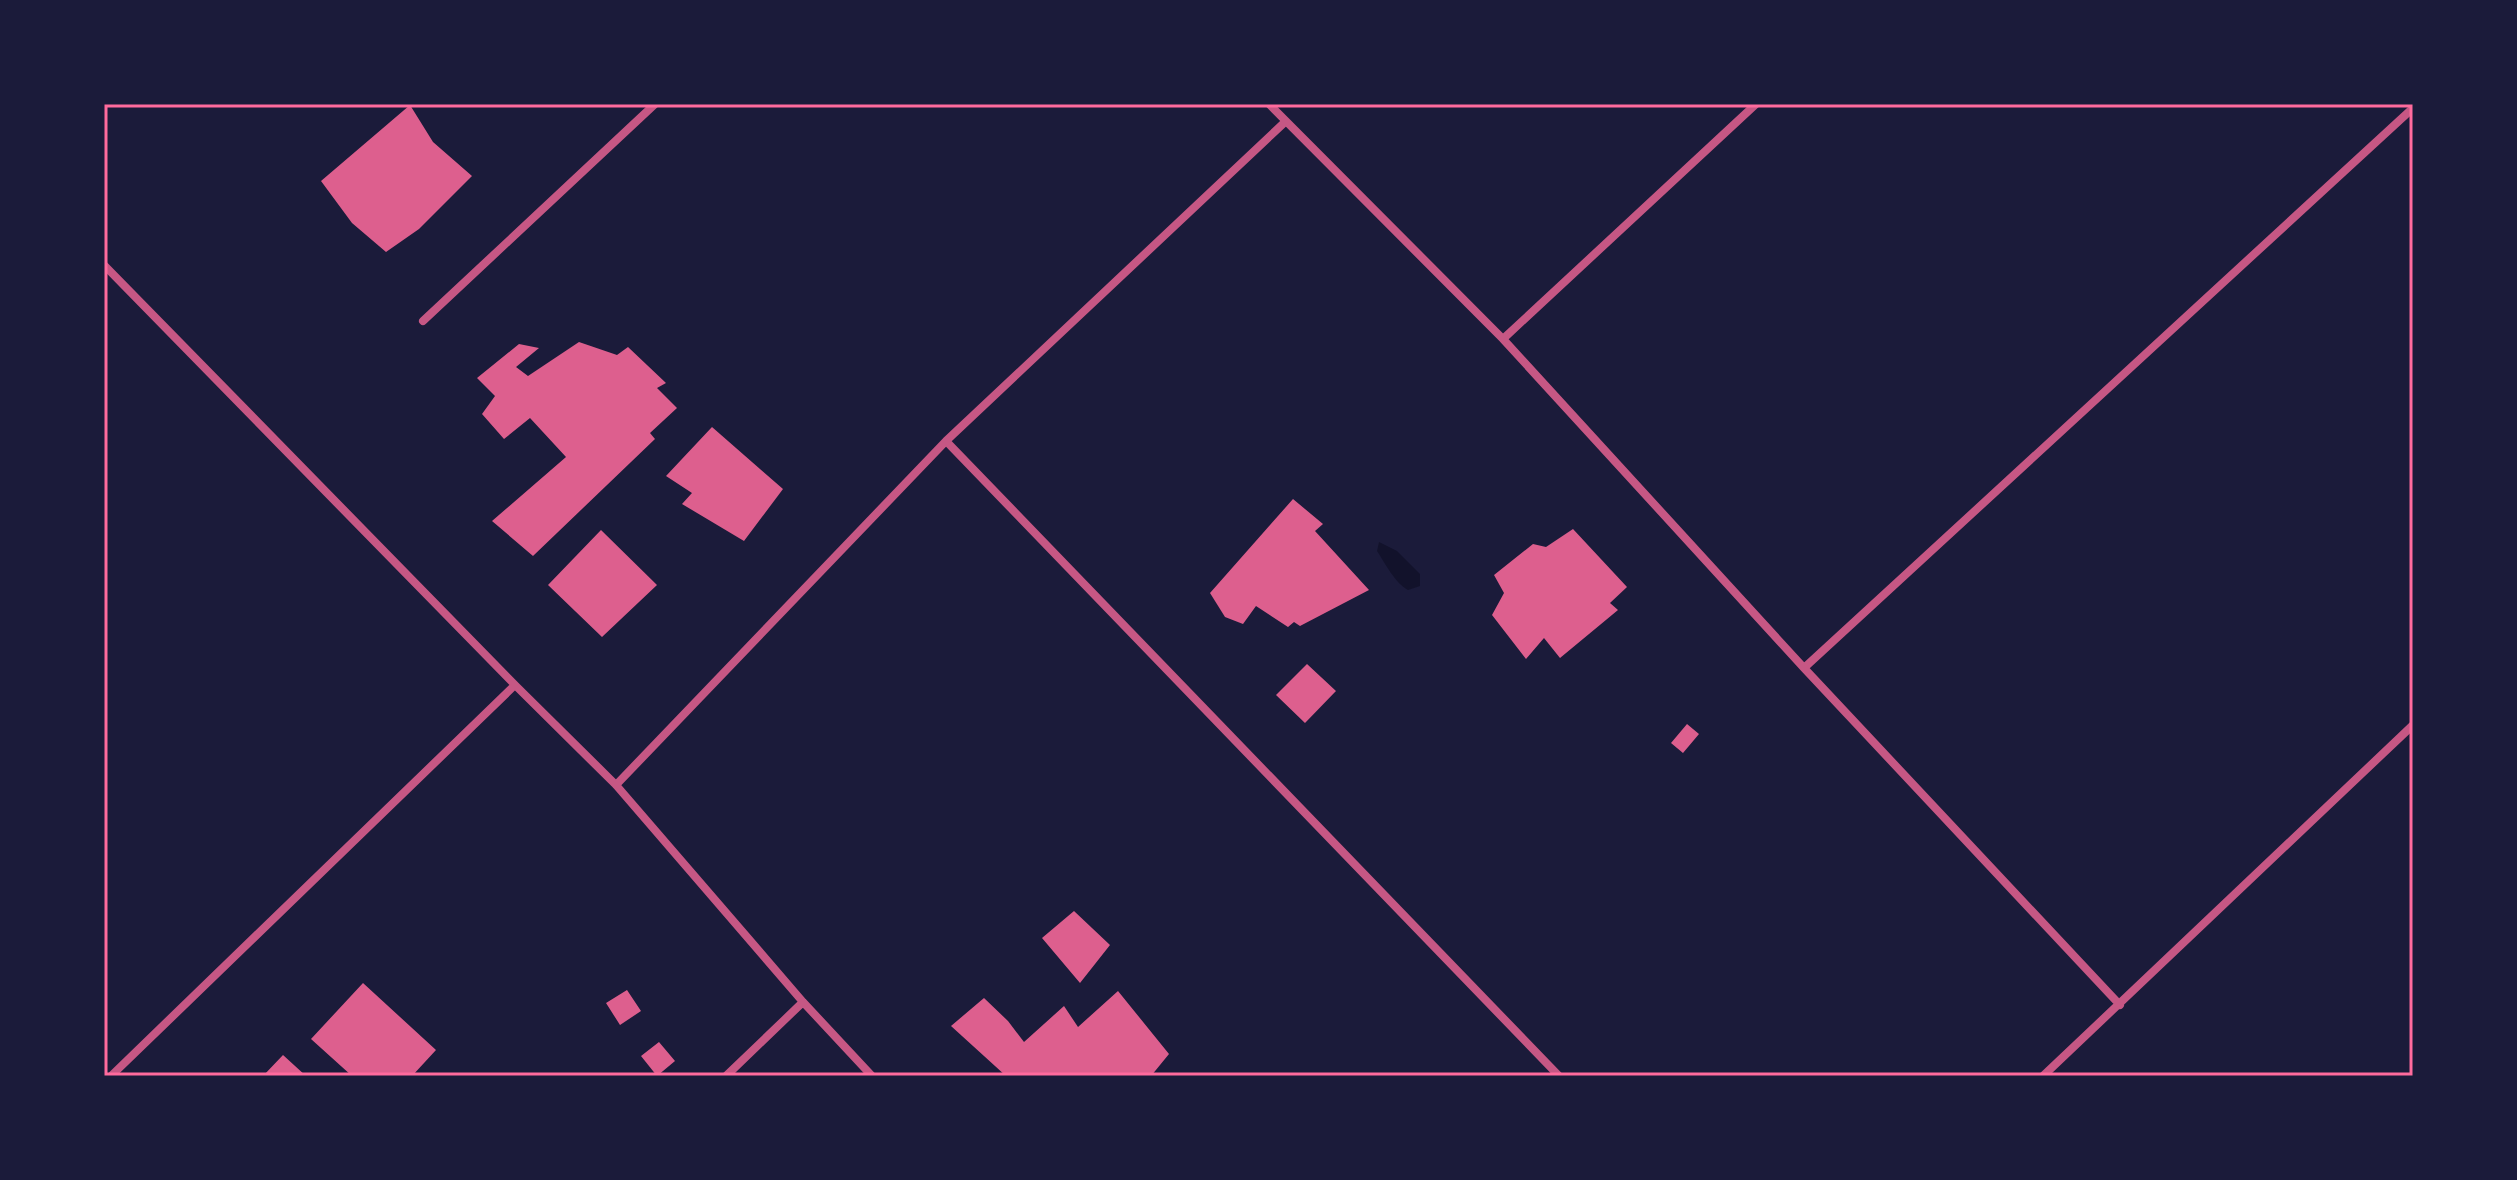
<svg xmlns="http://www.w3.org/2000/svg" width="2517" height="1180" font-family="Karla,sans-serif">
  <style>
    .water { fill: #12122b }
    .building { fill: #dd5f8e }
    .lines { fill: none; stroke-linecap: round; stroke-linejoin: round }
    .minor { stroke: #c65784; stroke-width: 8 }
    .neatline { fill: none; stroke: #ff6b9d; stroke-width: 3 }
  </style>
  <rect width="100%" height="100%" fill="#1b1b3a"/>
  <path class="water" d="M 1379,542 L 1397,551 L 1420,574 L 1420,586 L 1408,590 C 1395,583 1385,563 1377,551 Z"/>
  <path class="building" d="M 410,105 L 433,142 L 472,176 L 419,229 L 386,252 L 352,223 L 321,181 Z
    M 579,342 L 617,355 L 628,347 L 666,383 L 657,388 L 677,408 L 650,433 L 655,439 L 533,556 L 492,521 L 566,457 L 530,418 L 504,439 L 482,414 L 495,396 L 477,378 L 519,344 L 539,348 L 516,367 L 528,376 Z
    M 712,427 L 783,489 L 744,541 L 682,504 L 692,493 L 666,476 Z
    M 1293,499 L 1323,524 L 1315,531 L 1369,590 L 1300,626 L 1294,622 L 1288,627 L 1256,606 L 1243,624 L 1225,617 L 1210,593 Z
    M 1573,529 L 1627,587 L 1610,603 L 1618,610 L 1560,658 L 1544,638 L 1526,659 L 1492,615 L 1504,593 L 1494,575 L 1533,544 L 1546,547 Z
    M 601,530 L 657,585 L 602,637 L 548,585 Z
    M 1307,664 L 1336,691 L 1305,723 L 1276,695 Z
    M 1687,724 L 1699,734 L 1683,753 L 1671,743 Z
    M 1074,911 L 1110,945 L 1080,983 L 1042,938 Z
    M 363,983 L 436,1050 L 412,1076 L 352,1076 L 311,1039 Z
    M 627,990 L 641,1011 L 620,1025 L 606,1003 Z
    M 1118,991 L 1169,1054 L 1151,1076 L 1006,1076 L 951,1026 L 984,998 L 1008,1021 L 1024,1042 L 1064,1006 L 1078,1027 Z
    M 659,1042 L 675,1061 L 657,1076 L 641,1056 Z
    M 283,1055 L 306,1076 L 263,1076 Z"/>
  <g class="lines">
    <path class="minor" d="M 1269,104 L 1503,339 L 1804,668 L 2120,1005
      M 104,265 L 515,685 L 111,1076
      M 423,321 L 655,104
      M 1503,339 L 1756,104
      M 946,441 L 1559,1076
      M 1804,668 L 2413,108
      M 515,685 L 616,785 L 803,1002 L 872,1076
      M 616,785 L 946,441 L 1285,122
      M 726,1076 L 803,1002
      M 2043,1076 L 2413,725"/>
  </g>
  <rect width="2517" height="1180" fill="none" stroke="#1b1b3a" stroke-width="212"/>
  <rect x="106" y="106" width="2305" height="968" class="neatline"/>
</svg>
